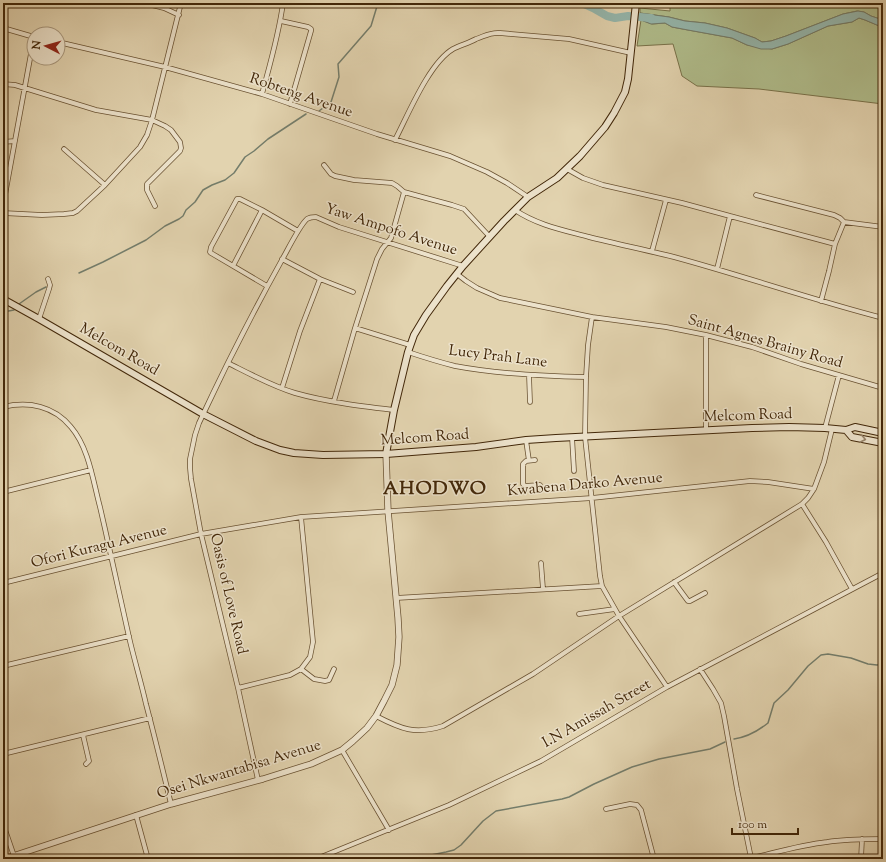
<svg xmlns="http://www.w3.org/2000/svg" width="886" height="862" font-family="'Sorts Mill Goudy',serif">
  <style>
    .green { fill: #b0bd8c; stroke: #79724a }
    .water { fill: #95b7ad; stroke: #747d6b }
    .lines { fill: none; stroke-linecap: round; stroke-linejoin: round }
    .stream { stroke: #747d6b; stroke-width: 1.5 }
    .river { stroke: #95b7ad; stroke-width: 8 }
    .minor-casing { stroke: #6a5232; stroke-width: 5.5 }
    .tertiary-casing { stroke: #6a5232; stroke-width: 7 }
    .secondary-casing { stroke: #422709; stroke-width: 8 }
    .minor { stroke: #ece2cb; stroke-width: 4 }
    .tertiary { stroke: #ece2cb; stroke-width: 5.5 }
    .secondary { stroke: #ece2cb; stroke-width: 6 }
    .oneway { stroke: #97846a }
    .labels { text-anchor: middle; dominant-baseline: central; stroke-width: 3; stroke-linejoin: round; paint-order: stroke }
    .street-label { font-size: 15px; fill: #422709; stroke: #ece2cb }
    .district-label { font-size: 19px; font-weight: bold; letter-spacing: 1px; fill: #422709; stroke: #ece2cb }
  </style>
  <rect width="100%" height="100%" fill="#e2d3af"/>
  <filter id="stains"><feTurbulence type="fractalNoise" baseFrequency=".005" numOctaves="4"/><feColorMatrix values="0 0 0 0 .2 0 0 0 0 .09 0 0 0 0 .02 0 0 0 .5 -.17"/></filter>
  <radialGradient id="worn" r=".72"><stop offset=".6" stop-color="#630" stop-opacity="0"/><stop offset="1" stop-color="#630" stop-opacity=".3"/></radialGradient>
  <path class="green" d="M 670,3 L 883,3 L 883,20 L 871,16 L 864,12 L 857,11 L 843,14 L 786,36 L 771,41 L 762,42 L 755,38 L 727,28 L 705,23 L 685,21 L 669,17 L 640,13 L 640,8 L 670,11 Z
    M 859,18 C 867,20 875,25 883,27 L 883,104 L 759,89 L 697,86 L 682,76 L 673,44 L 637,46 L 641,20 L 652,24 L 665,23 L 672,27 L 688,30 L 732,38 L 747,45 L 772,49 L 788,44 L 828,26 L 852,22 Z"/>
  <path class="water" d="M 858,11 L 864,12 L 871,16 L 883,20 L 883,27 C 875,25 867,20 859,18 L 852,22 L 828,26 L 788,44 L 772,49 L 761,49 L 747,45 L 732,38 L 688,30 L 672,27 L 665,23 L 651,24 L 641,20 L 640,13 L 669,17 L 685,21 L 705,23 L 727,28 L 755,38 L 762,42 L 771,41 L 786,36 L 843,14 Z"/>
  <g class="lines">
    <path class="stream" d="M 319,111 L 331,102 L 339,77 L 338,64 L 371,26 L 378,3
      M 79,273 L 103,262 L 146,240 L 165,226 L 179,219 L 183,216 L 186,210 L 195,202 L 203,190 L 212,185 L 225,180 L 234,173 L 245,157 L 254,151 L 268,139 L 306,114
      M 19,304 L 36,292 L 46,287
      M 3,312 L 14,310
      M 734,739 C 748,737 758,731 768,723 L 774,703 L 788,690 L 808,666 L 821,655 L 828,654 L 851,658 L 868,664 L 877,665 L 883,664
      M 423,859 L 431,855 L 446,852 L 454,850 L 461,845 L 483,821 L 496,811 L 562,799 L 569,797 L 594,784 L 632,767 L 659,759 L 710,749 L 725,742"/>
    <path class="river" d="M 582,3 L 593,8 L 607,16 L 615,18 L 628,16 L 651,18"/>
    <defs>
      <path id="minor" d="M 144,3 L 164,8 L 179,15
        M 281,21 L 308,27 L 311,29 L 311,31 L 290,104
        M 3,28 L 34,37
        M 58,42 L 165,67 L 262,94 L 377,134 L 450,156 L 487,172 L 507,183 L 528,197
        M 3,84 L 15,85 L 96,110 L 152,120 L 165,126 L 171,130 L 180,142 L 181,148 L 180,151 L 147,184 L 147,190 L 155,206
        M 262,94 C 270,64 279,34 283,3
        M 395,140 C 408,115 429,63 453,49 C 461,45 469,43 476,39 C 485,36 490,32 500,33 L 569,39 L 631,53
        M 3,142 L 15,141
        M 64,149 L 105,185
        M 324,165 L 331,174 L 335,176 L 354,180 L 392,183 L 397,186 L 404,192
        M 567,169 L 583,178 L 603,185 L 682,203 L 730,216
        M 756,195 L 834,215 L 840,218 L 844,222 L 883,227
        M 3,206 L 34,37
        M 515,210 C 537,225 563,230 589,237 C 617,244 646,250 674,257 C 744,276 813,300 883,318
        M 3,213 L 42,215 L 64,214 L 73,213 L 77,211 L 105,185 L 140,147 L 147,135 L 152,120 L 181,3
        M 652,251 L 666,200
        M 233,266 L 262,210
        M 717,269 L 730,216 L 835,244
        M 457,274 L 466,281 L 477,288 L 500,298 L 592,317 L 588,345 L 586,377 L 585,437 L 600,576 L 602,586 L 619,616 L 667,687
        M 320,279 L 353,292
        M 267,286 L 211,253 L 210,252 L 211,247 L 237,199 L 240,199 L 262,210 L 298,231
        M 821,301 L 829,271 L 835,244 L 844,222
        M 592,317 L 666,327 L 706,335 L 752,347 L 801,364 L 883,388
        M 39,319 L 49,289 L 50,285 L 48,279
        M 355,328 L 410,345
        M 408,352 C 423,357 439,362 455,366 C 497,374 543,376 586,377
        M 228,363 C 250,374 272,386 295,393 C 327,402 361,406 394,410
        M 529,375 L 530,402
        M 282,388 L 300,331 L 320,279 L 282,259
        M 334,401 L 355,328 L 377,259 L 382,249 L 391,238 L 404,192 L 426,198 L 452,205 L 464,209 L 490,237
        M 3,407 C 29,401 54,406 71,427 C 89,448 93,481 100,507 C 110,550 119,593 129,637 C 134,659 141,682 146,704 C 155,738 163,771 171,804
        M 825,428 L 839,375
        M 706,431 L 706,335
        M 572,437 L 574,471
        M 526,440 L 529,461
        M 535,460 L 526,461 L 523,464 L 523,484 L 525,486 L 540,485
        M 3,492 L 91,470
        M 802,504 L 826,542 L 852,589
        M 541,563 L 543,589
        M 674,582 L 688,601 L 690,601 L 705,593
        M 3,583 L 201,534 L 301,517 L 592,498 L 750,481 L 768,482 L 814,489 L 824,462 L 832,429
        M 396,598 L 602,586
        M 579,614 L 615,609
        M 3,666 L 129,636
        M 301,669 L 314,679 L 325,681 L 329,680 L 334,669
        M 700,669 L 713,689 L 721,703 L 724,716 L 737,789 L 751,858
        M 238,688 L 290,675 L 301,669 L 310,657 L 313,642 L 301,517
        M 376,716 C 401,729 415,735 443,726 L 533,674 L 619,616 L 802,504 L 808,498 L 814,489
        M 83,735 L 89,761 L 86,764
        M 342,750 L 389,830
        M 3,754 L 150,718
        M 258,780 L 238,688 L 201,534 L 191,479 L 190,468 L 190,459 L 195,435 L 199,423 C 225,367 253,312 283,258 C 288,249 300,225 307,219 C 310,217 312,217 316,217 L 339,227 L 463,266
        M 606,809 L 630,804 L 637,805 L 641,810 L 654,859
        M 136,815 L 148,859
        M 3,824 L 14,856
        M 316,859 L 449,805 L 541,761 L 667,687 L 883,573
        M 748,859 C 774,853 800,845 827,842 C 846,839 864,839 883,839
        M 861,859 L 862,839"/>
      <path id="tertiary" d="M 4,859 L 171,804 L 263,779 L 311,764 L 342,750 L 353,741 L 367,728 L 376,716 L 384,701 L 392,685 L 397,665 L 399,637 L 398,618 L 388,511 L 386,454"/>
      <path id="secondary" d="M 3,299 L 39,319 L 203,414 L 256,441 L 280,450 L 294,453 L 323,455 L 386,454 L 476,447 L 526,440 L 556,438 L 752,428 L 789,427 L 825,428 L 846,430 L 852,437 L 883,443
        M 846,430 L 855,427 L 883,433
        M 386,454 L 394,410 L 408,352 L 414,335 L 426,315 L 447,286 L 463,266 L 504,221 L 528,197 L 557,178 L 580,156 L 605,127 L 614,113 L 625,92 L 628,79 L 636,3"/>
    </defs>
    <use href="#minor" class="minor-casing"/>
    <use href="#tertiary" class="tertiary-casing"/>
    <use href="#secondary" class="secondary-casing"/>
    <use href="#minor" class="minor"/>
    <use href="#tertiary" class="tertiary"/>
    <use href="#secondary" class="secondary"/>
  </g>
  <defs><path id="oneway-chevron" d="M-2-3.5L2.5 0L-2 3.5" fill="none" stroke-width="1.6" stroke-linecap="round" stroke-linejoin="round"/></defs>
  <use class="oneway" href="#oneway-chevron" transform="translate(863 439) rotate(11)"/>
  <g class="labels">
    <g class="street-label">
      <text transform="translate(301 96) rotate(19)">Robteng Avenue</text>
      <text transform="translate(391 230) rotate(18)">Yaw Ampofo Avenue</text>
      <text transform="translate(765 342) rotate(16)">Saint Agnes Brainy Road</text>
      <text transform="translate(119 350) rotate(30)">Melcom Road</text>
      <text transform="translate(498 357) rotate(7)">Lucy Prah Lane</text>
      <text transform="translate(748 416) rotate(-2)">Melcom Road</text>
      <text transform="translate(425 438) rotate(-4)">Melcom Road</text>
      <text transform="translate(585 485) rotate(-5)">Kwabena Darko Avenue</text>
      <text transform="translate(99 547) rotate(-14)">Ofori Kuragu Avenue</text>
      <text transform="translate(228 594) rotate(77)">Oasis of Love Road</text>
      <text transform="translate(597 714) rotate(-30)">I.N Amissah Street</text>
      <text transform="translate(239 770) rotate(-17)">Osei Nkwantabisa Avenue</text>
    </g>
    <g class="district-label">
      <text x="435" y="489">AHODWO</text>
    </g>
  </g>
  <rect width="886" height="862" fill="none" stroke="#e2d3af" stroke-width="16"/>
  <rect x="4" y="4" width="878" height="854" fill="none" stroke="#422709" stroke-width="2"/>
  <rect x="8" y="8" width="870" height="846" fill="none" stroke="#422709"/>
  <g transform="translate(46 46) rotate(276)"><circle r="19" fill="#ece2cb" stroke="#a8977d"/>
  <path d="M0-3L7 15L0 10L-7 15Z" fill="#8f2418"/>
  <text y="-6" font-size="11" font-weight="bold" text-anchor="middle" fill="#422709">N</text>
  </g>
  <path d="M732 828v6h66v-6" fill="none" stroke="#422709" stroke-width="2"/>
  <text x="738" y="828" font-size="12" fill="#422709" stroke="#ece2cb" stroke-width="3" paint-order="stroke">100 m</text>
  <rect width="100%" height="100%" filter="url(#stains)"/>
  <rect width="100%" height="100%" fill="url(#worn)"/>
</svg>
